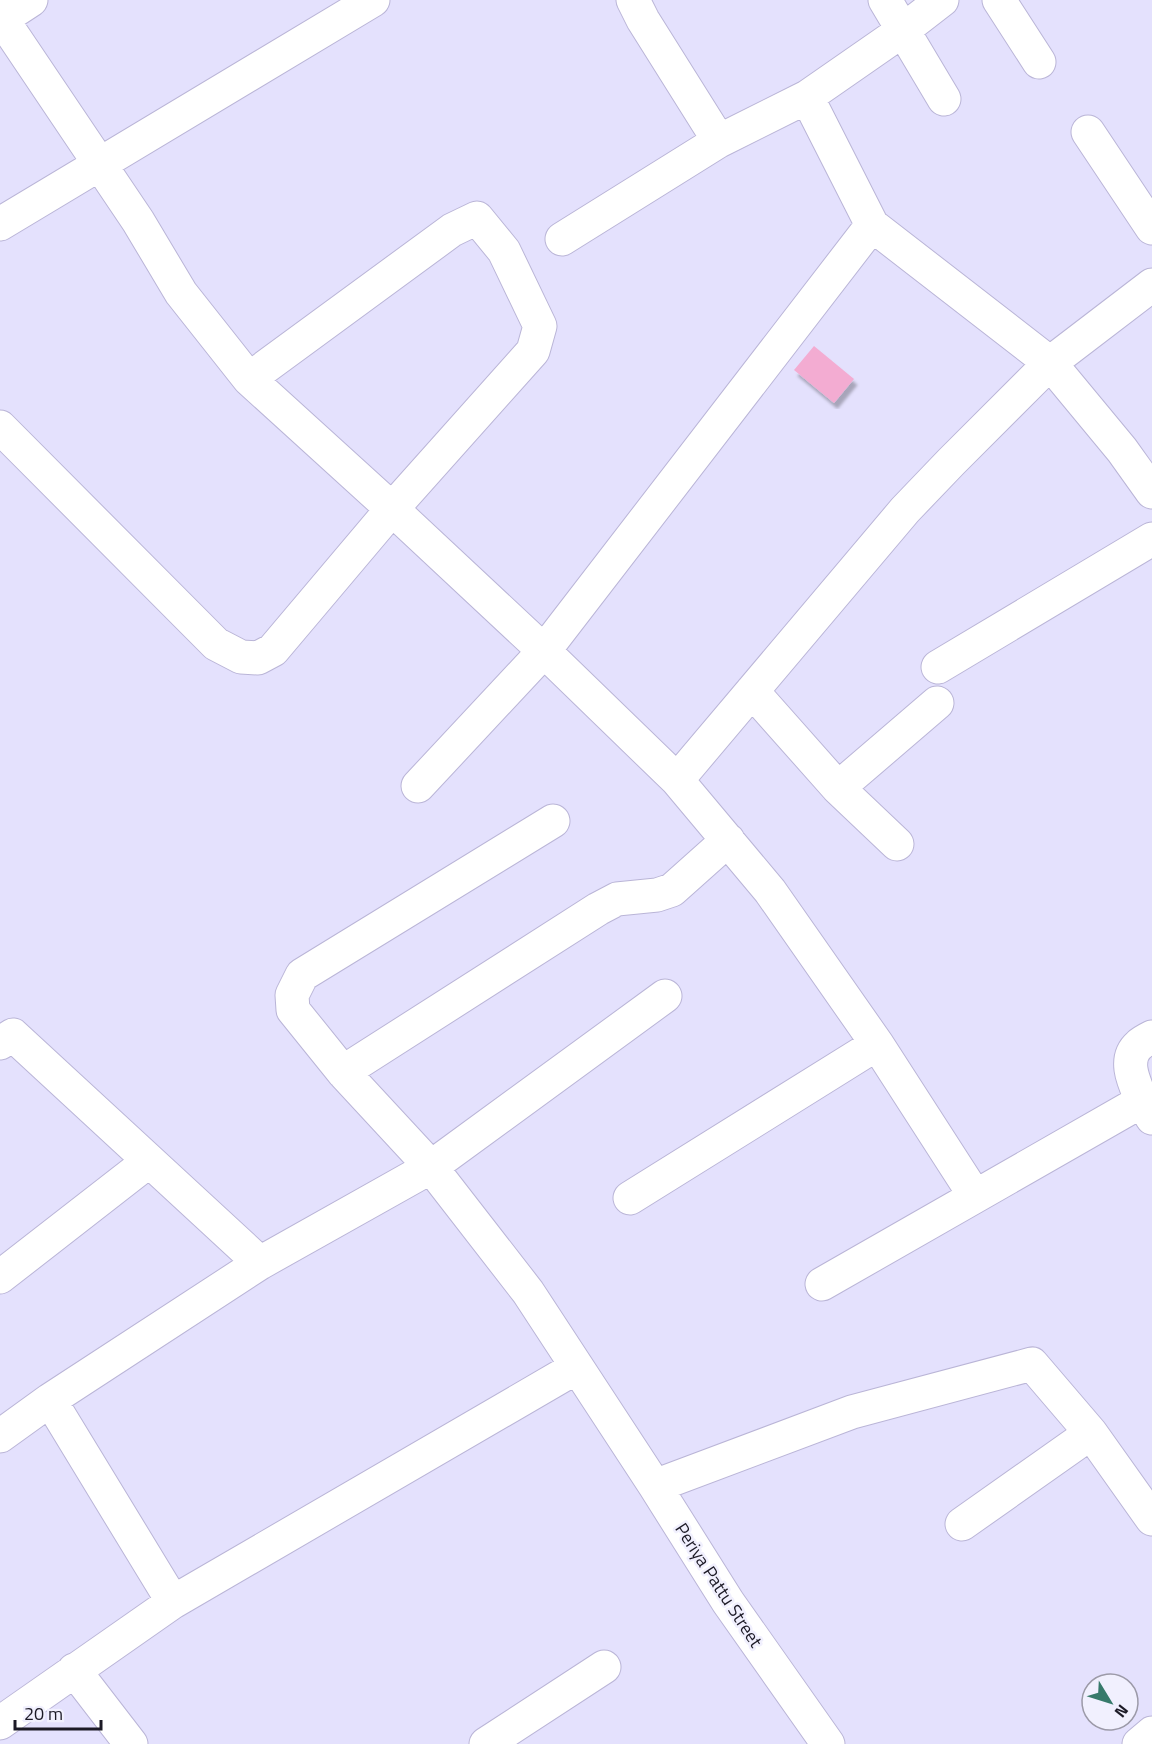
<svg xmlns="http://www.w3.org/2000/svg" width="1152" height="1744" font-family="'Titillium Web',sans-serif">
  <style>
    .building { fill: #f3acd2; filter: url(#shadow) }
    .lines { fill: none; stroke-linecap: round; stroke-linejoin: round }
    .minor-casing { stroke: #bab5d7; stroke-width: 35 }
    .minor { stroke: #fff; stroke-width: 33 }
    .labels { text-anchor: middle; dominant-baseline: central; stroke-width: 5; stroke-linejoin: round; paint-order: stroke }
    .street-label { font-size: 18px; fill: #1c1a26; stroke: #f1f0fe }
  </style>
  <defs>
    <filter id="shadow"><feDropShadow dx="3.5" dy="6" stdDeviation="1.5" flood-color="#0004"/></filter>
  </defs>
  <rect width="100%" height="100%" fill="#e4e1fd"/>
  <path class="building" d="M 814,346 L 854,379 L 834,403 L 794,370 Z"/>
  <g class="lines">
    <defs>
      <path id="minor" d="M 633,0 L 643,20 L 719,141
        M 885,0 L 944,99
        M 999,0 L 1039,62
        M 0,16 L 138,221 L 181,293 L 249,379 L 392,509 L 544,651 L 677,780 L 770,891 L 877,1044 L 975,1196
        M 2,19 L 31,0
        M 807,97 L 872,225 L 1050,363 L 1122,450 L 1152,492
        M 1088,132 L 1152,228
        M 0,224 L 373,0
        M 562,239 L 719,141 L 807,97 L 902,31 L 942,0
        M 0,427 L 216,644 L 241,657 L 258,658 L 273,650 L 392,509 L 533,351 L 540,326 L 504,251 L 477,218 L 452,230 L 249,379
        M 938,667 L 1152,539
        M 752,691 L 838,788 L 897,844
        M 677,780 L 905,510 L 951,462 L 1050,363 L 1152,285
        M 418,786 L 544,651 L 872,225
        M 838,788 L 937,703
        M 553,821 L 302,975 L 292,995 L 293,1010 L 343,1072 L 431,1167 L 528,1292 L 655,1486 L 728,1602 L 828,1744
        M 0,1043 L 13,1035 L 260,1263
        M 343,1072 L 598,909 L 617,899 L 657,895 L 672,890 L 728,840
        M 1142,1101 C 1135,1084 1122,1060 1139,1045 C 1142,1042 1148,1039 1152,1037
        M 630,1198 L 877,1044
        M 0,1277 L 149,1161
        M 822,1284 L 1142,1101 L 1152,1118
        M 50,1400 L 173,1602
        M 0,1436 L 50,1400 L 260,1263 L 431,1167 L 665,996
        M 655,1486 L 852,1412 L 1032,1364 L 1091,1433
        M 962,1524 L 1091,1433 L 1152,1519
        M 74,1670 L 131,1744
        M 0,1723 L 173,1602 L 577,1367
        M 486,1744 L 604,1667
        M 1139,1744 L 1152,1733"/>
    </defs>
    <use href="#minor" class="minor-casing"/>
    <use href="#minor" class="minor"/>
  </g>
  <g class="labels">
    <g class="street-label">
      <text transform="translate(719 1585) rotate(57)">Periya Pattu Street</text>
    </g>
  </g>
  <g transform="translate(1110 1702) rotate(128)"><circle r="28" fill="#f1f0fe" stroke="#9c9aa8" stroke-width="1.5"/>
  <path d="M0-4.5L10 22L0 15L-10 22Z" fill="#377a6b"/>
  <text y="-9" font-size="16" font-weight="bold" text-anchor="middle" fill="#1c1a26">N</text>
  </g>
  <path d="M15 1720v9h86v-9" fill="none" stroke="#1c1a26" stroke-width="3"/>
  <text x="24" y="1720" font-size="18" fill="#1c1a26" stroke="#f1f0fe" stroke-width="4.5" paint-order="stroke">20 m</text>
</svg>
